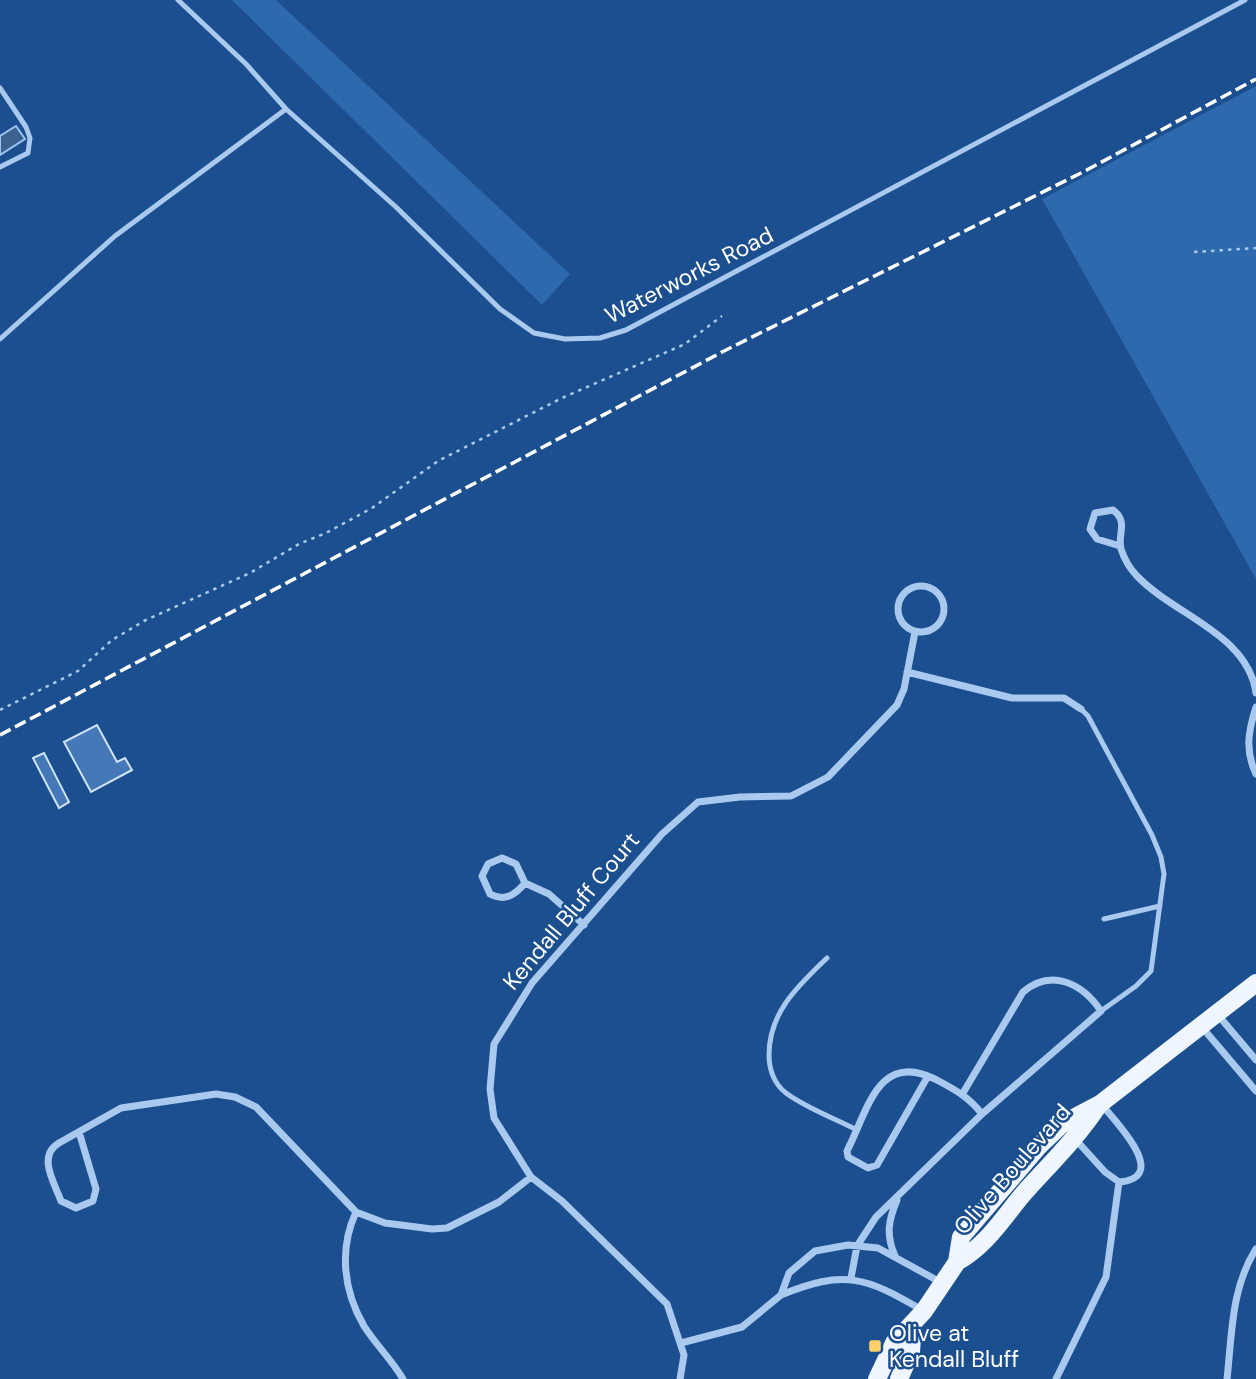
<svg xmlns="http://www.w3.org/2000/svg" width="1256" height="1379" font-family="'DM Sans',sans-serif">
  <style>
    .green { fill: #2e69ad }
    .water { fill: #3c6290; stroke: #9cc4f0; stroke-width: 2 }
    .building { fill: #4478b7; stroke: #cfe3fa; stroke-width: 2 }
    .lines { fill: none; stroke-linecap: round; stroke-linejoin: round }
    .path { stroke: #a9c9ee; stroke-width: 2.5; stroke-dasharray: 3.5 5; stroke-linecap: butt }
    .lane { stroke: #a9c9ee; stroke-width: 5 }
    .street { stroke: #a9c9ee; stroke-width: 7 }
    .primary { stroke: #f0f6ff; stroke-width: 18 }
    .rail { stroke: #fff; stroke-width: 3.5; stroke-dasharray: 12 5; stroke-linecap: butt }
    .poi-dot { fill: #ffd166; stroke: #1b4f8f; stroke-width: 2.5 }
    .labels { text-anchor: middle; dominant-baseline: central; stroke-width: 5; stroke-linejoin: round; paint-order: stroke }
    .street-label { font-size: 23px; fill: #fff; stroke: #1b4f8f }
    .poi-label { font-size: 23px; fill: #fff; stroke: #1b4f8f; text-anchor: start }
  </style>
  <rect width="100%" height="100%" fill="#1b4f8f"/>
  <path class="green" d="M 232,0 L 276,0 L 570,274 L 542,305 Z
    M 1256,86 L 1256,579 L 1042,199 Z"/>
  <path class="water" d="M 16,126 L 25,139 L 0,155 L 0,136 Z"/>
  <path class="building" d="M 97,725 L 117,762 L 125,758 L 132,770 L 91,792 L 64,742 Z
    M 44,753 L 69,802 L 59,808 L 33,758 Z"/>
  <g class="lines">
    <path class="path" d="M 1194,252 L 1256,248
      M 0,710 L 78,671 L 112,640 L 144,621 L 250,573 L 299,544 L 326,533 L 372,508 L 438,461 L 562,398 L 685,344 L 722,316"/>
    <path class="lane" d="M 178,0 L 246,64 L 286,109 L 396,207 L 500,309 L 534,333 L 565,339 L 600,338 L 626,330 L 1245,0
      M 0,88 L 26,127 L 30,138 L 28,153 L 0,167
      M 0,339 L 115,236 L 286,109
      M 1081,709 L 1088,716 L 1152,835 L 1161,857 L 1164,874 L 1151,971 L 1136,986 L 1101,1011
      M 1104,919 L 1160,906
      M 827,958 C 798,986 769,1012 769,1055 C 769,1069 774,1084 786,1093 C 806,1108 834,1118 857,1130"/>
    <path class="street" d="M 1120,546 L 1097,539 L 1090,529 L 1095,513 L 1113,510 C 1129,522 1117,534 1121,549 C 1124,558 1130,569 1137,576 C 1174,615 1248,634 1256,693
      M898 609a23 23 0 1 1 46 0a23 23 0 1 1-46 0Z
      M 907,672 L 1012,698 L 1064,698 L 1081,709
      M 1256,707 C 1248,732 1245,751 1256,774
      M 502,858 L 516,864 L 525,883 C 515,895 505,902 490,894 L 482,876 L 488,864 Z
      M 525,883 L 549,894 L 584,925
      M 1218,1015 L 1256,1060
      M 1201,1026 L 1256,1091
      M 928,1076 L 877,1165 L 868,1168 L 848,1157 L 847,1151 C 868,1110 878,1051 935,1079 C 954,1089 969,1097 982,1114
      M 79,1132 L 96,1189 L 93,1201 L 76,1208 L 61,1201 C 54,1182 37,1156 59,1143 L 121,1108 L 216,1094 L 235,1097 L 256,1107 L 356,1212 L 385,1223 L 432,1229 L 447,1228 L 499,1202 L 531,1177
      M 1076,1140 L 1105,1172 L 1119,1182 C 1172,1178 1114,1120 1102,1105
      M 356,1212 C 339,1249 343,1290 364,1326 C 376,1345 392,1360 403,1379
      M 895,1256 C 886,1235 888,1221 897,1200
      M 851,1278 L 857,1246 L 876,1217 L 982,1114 L 1101,1011 C 1082,983 1051,968 1023,992 L 963,1093
      M 922,1310 C 866,1277 844,1269 781,1295 L 789,1273 L 815,1251 L 848,1245 L 878,1248 L 942,1283
      M 681,1343 L 742,1327 L 781,1295
      M 680,1379 L 684,1355 L 667,1304 L 562,1201 L 531,1177 L 494,1118 L 490,1089 L 494,1044 L 532,983 L 662,834 L 698,802 L 740,797 L 791,796 L 828,777 L 897,705 L 904,689 L 915,632
      M 1056,1379 L 1106,1277 L 1119,1182
      M 1227,1379 C 1232,1335 1231,1288 1256,1249"/>
    <path class="primary" d="M 957,1262 C 987,1245 1002,1219 1024,1193 C 1050,1164 1076,1139 1098,1106
      M 877,1379 L 894,1343 L 924,1311 L 957,1262 L 961,1237 L 1039,1146 L 1062,1124 L 1100,1104 L 1256,983
      M 899,1379 L 911,1352 L 913,1324"/>
    <path class="rail" d="M 0,735 L 724,351 L 1083,172 L 1256,79"/>
  </g>
  <rect class="poi-dot" x="868" y="1339" width="14" height="14" rx="3.5"/>
  <g class="labels">
    <g class="street-label">
      <text transform="translate(689 275) rotate(-27)">Waterworks Road</text>
      <text transform="translate(571 911) rotate(-50)">Kendall Bluff Court</text>
      <text transform="translate(1012 1169) rotate(-49)">Olive Boulevard</text>
    </g>
    <g class="poi-label">
      <text x="889" y="1333">Olive at<tspan x="889" dy="26">Kendall Bluff</tspan></text>
    </g>
  </g>
</svg>
